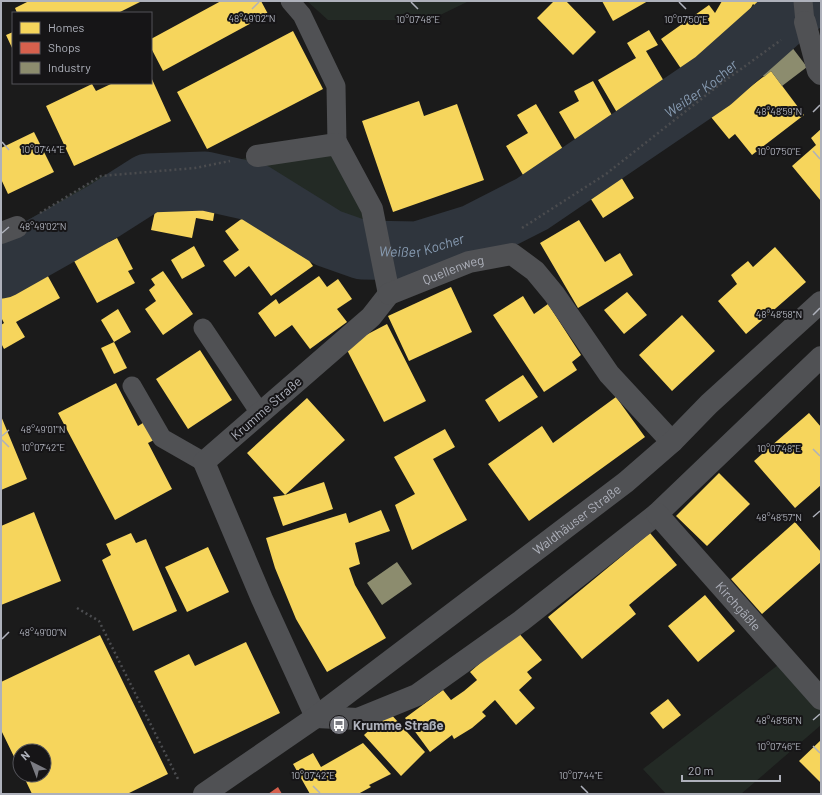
<svg xmlns="http://www.w3.org/2000/svg" width="822" height="795" font-family="Barlow,sans-serif">
  <style>
    .green { fill: #232a25 }
    .homes { fill: #f6d55c }
    .shops { fill: #d6604d }
    .industry { fill: #8c8c6e }
    .lines { fill: none; stroke-linecap: round; stroke-linejoin: round }
    .river { stroke: #2f353d; stroke-width: 59 }
    .path { stroke: #4b4c4f; stroke-width: 2.5; stroke-dasharray: 2 3; stroke-linecap: butt }
    .service { stroke: #505154; stroke-width: 19 }
    .minor { stroke: #505154; stroke-width: 22 }
    .tertiary { stroke: #505154; stroke-width: 22 }
    .ticks { fill: none; stroke: #aeb1bb; stroke-width: 1.5 }
    .labels { text-anchor: middle; dominant-baseline: central; stroke-width: 4; stroke-linejoin: round; paint-order: stroke }
    .street-label { font-size: 13px; fill: #aeb1bb; stroke: #161517 }
    .poi-label { font-size: 13px; font-weight: bold; fill: #aeb1bb; stroke: #161517; text-anchor: start }
    .water-label { font-size: 14px; font-style: italic; fill: #889cb3; stroke: #161517 }
    .ticks-label { font-size: 10px; text-anchor: middle; fill: #aeb1bb; stroke: #161517; stroke-width: 4; stroke-linejoin: round; paint-order: stroke }
  </style>
  <rect width="100%" height="100%" fill="#1b1b1b"/>
  <path class="green" d="M 307,1 L 469,1 L 430,20 L 328,20 Z
    M 337,144 L 378,250 L 362,250 L 328,238 L 254,192 L 205,181 L 148,183 L 104,211 L 33,251 L 17,227 L 101,176 L 195,168 L 257,156 Z
    M 778,665 L 821,711 L 821,725 L 741,794 L 666,794 L 643,769 Z"/>
  <path class="homes" d="M 29,1 L 142,1 L 118,13 L 17,13 L 15,8 Z
    M 221,1 L 261,1 L 268,14 L 163,71 L 151,48 L 151,39 Z
    M 554,1 L 566,1 L 596,32 L 573,55 L 537,18 Z
    M 602,1 L 648,1 L 613,21 Z
    M 722,1 L 780,1 L 769,17 L 753,4 L 737,34 L 731,36 L 684,73 L 661,39 L 709,5 L 715,13 Z
    M 649,30 L 658,45 L 646,51 L 668,88 L 619,116 L 598,80 L 636,58 L 627,43 Z
    M 293,31 L 323,89 L 207,149 L 177,92 Z
    M 13,32 L 13,50 L 6,35 Z
    M 771,71 L 804,115 L 752,155 L 735,134 L 729,139 L 711,117 Z
    M 151,77 L 171,121 L 74,166 L 46,106 L 92,84 L 96,91 L 113,83 L 151,83 Z
    M 593,81 L 614,119 L 576,141 L 559,112 L 579,101 L 574,91 Z
    M 419,101 L 424,116 L 457,104 L 484,180 L 393,212 L 362,121 Z
    M 536,104 L 567,156 L 526,180 L 506,146 L 528,133 L 517,115 Z
    M 821,129 L 821,201 L 792,166 L 816,145 L 811,138 Z
    M 34,132 L 54,172 L 8,194 L 1,179 L 1,148 Z
    M 618,172 L 634,198 L 603,218 L 587,193 Z
    M 160,188 L 201,196 L 203,189 L 242,197 L 239,214 L 215,209 L 213,221 L 196,218 L 192,238 L 151,230 Z
    M 266,201 L 313,266 L 271,296 L 249,266 L 235,277 L 223,261 L 239,250 L 225,231 Z
    M 579,220 L 605,262 L 620,253 L 633,275 L 578,308 L 540,243 Z
    M 102,229 L 109,242 L 117,238 L 133,269 L 128,271 L 135,283 L 97,303 L 67,248 Z
    M 194,246 L 205,266 L 182,279 L 171,260 Z
    M 775,247 L 806,282 L 746,334 L 718,301 L 737,284 L 731,275 L 748,261 L 753,267 Z
    M 39,260 L 60,298 L 16,322 L 25,337 L 4,349 L 1,343 L 1,325 L 4,323 L 1,317 L 1,281 Z
    M 163,271 L 193,314 L 163,335 L 145,309 L 156,301 L 149,290 L 155,285 L 151,279 Z
    M 319,276 L 327,287 L 338,279 L 352,299 L 337,309 L 347,322 L 310,349 L 292,325 L 275,337 L 258,313 L 276,299 L 279,304 Z
    M 451,287 L 472,332 L 409,361 L 388,316 Z
    M 627,292 L 647,315 L 624,334 L 604,310 Z
    M 523,296 L 534,314 L 548,304 L 581,355 L 572,362 L 577,370 L 544,392 L 493,315 Z
    M 118,309 L 131,332 L 114,342 L 101,320 Z
    M 682,315 L 715,351 L 672,391 L 639,355 Z
    M 387,324 L 426,401 L 384,422 L 345,346 Z
    M 114,342 L 127,368 L 114,374 L 101,348 Z
    M 200,350 L 232,400 L 188,429 L 156,379 Z
    M 523,375 L 538,397 L 499,422 L 485,400 Z
    M 116,383 L 138,426 L 146,421 L 156,439 L 148,443 L 172,489 L 115,520 L 58,413 Z
    M 616,397 L 645,437 L 529,521 L 488,464 L 542,426 L 553,443 Z
    M 307,398 L 345,440 L 285,495 L 324,482 L 333,509 L 283,526 L 273,497 L 285,495 L 247,453 Z
    M 809,413 L 821,427 L 821,485 L 795,508 L 754,461 Z
    M 1,416 L 27,479 L 1,490 Z
    M 445,429 L 455,447 L 433,459 L 467,520 L 412,550 L 395,505 L 415,494 L 394,457 Z
    M 719,473 L 750,504 L 707,546 L 676,516 Z
    M 381,510 L 390,531 L 355,543 L 360,564 L 349,568 L 355,585 L 386,638 L 327,672 L 296,619 L 275,568 L 266,538 L 346,513 L 349,523 Z
    M 34,512 L 61,581 L 1,605 L 1,526 Z
    M 795,522 L 821,552 L 821,562 L 762,614 L 731,579 Z
    M 131,533 L 136,543 L 146,539 L 177,611 L 133,631 L 102,560 L 111,555 L 106,544 Z
    M 650,533 L 677,565 L 629,605 L 636,614 L 582,659 L 548,617 Z
    M 208,547 L 229,592 L 187,612 L 165,567 Z
    M 705,595 L 735,631 L 698,662 L 668,626 Z
    M 517,631 L 542,660 L 527,672 L 532,678 L 519,690 L 535,708 L 516,725 L 495,700 L 482,712 L 486,716 L 472,728 L 454,739 L 452,735 L 430,752 L 405,718 L 443,690 L 451,700 L 464,691 L 477,680 L 470,672 Z
    M 100,635 L 168,774 L 127,794 L 32,794 L 23,775 L 44,775 L 44,751 L 20,751 L 20,769 L 1,730 L 1,682 Z
    M 246,642 L 280,713 L 194,754 L 154,671 L 189,654 L 195,666 Z
    M 668,699 L 681,715 L 663,729 L 650,713 Z
    M 389,712 L 425,752 L 401,776 L 364,735 Z
    M 821,740 L 821,783 L 799,761 Z
    M 363,743 L 391,774 L 369,785 L 371,787 L 358,794 L 310,794 L 293,764 L 313,753 L 321,767 Z"/>
  <path class="shops" d="M 278,787 L 282,794 L 268,794 Z"/>
  <path class="industry" d="M 788,42 L 807,67 L 782,86 L 771,71 L 764,77 L 756,66 Z
    M 397,562 L 412,584 L 382,605 L 367,583 Z"/>
  <g class="lines">
    <path class="river" id="s1" d="M 1,269 L 104,211 L 148,183 L 205,181 L 254,192 L 328,238 L 362,250 L 418,251 L 473,234 L 532,204 L 713,81 L 786,16 L 807,1"/>
    <path class="path" d="M 40,213 L 101,176 L 195,168 L 230,161
      M 522,228 L 606,174 L 719,85 L 781,40
      M 77,608 L 99,621 L 179,781"/>
    <path class="service" d="M 290,1 L 302,15 L 336,86 L 337,144
      M 803,1 L 805,22
      M 203,328 L 260,413
      M 132,386 L 162,438 L 204,462"/>
    <g class="minor">
      <path d="M 805,22 L 818,71 L 821,74"/>
      <path d="M 257,156 L 337,144 L 372,209 L 389,294"/>
      <path d="M 1,233 L 17,227"/>
      <path d="M 389,294 L 371,317 L 204,462 L 262,599 L 316,717 L 358,719 L 417,695 L 521,621 L 657,514 L 821,357"/>
      <path id="s2" d="M 389,294 L 469,262 L 512,254 L 535,271 L 554,294 L 609,374 L 672,442"/>
      <path id="s3" d="M 657,514 L 821,699"/>
    </g>
    <path class="tertiary" id="s4" d="M 204,794 L 316,717 L 626,482 L 672,442 L 709,404 L 821,302"/>
  </g>
  <path class="ticks" d="M 411,2 L 418,9M 679,2 L 686,9M 252,9 L 259,2M 813,112 L 820,105M 2,142 L 9,150M 813,151 L 820,159M 2,233 L 9,227M 813,315 L 820,308M 2,436 L 9,430M 2,440 L 9,447M 813,449 L 820,456M 813,517 L 820,511M 2,639 L 9,632M 813,720 L 820,714M 813,746 L 820,753M 313,786 L 320,793M 581,786 L 588,793"/>
  <defs>
    <symbol id="bus-disc" viewBox="-11 -11 22 22"><circle r="9.5" fill="#7b7c83" stroke="#161517"/><path d="M-5-6H5V4H4V6H2V4H-2V6H-4V4H-5ZM-3.5-4V0h7V-4ZM-3.5 1.2v1.5H-2V1.2ZM2 1.2v1.5H3.5V1.2Z" fill="#fff"/></symbol>
  </defs>
  <g fill-rule="evenodd">
    <use href="#bus-disc" x="328" y="714" width="22" height="22"/>
  </g>
  <g class="labels">
    <g class="street-label">
      <text stroke="none"><textPath href="#s2" startOffset="69">Quellenweg</textPath></text>
      <text transform="translate(266 408) rotate(-41)">Krumme Straße</text>
      <text stroke="none"><textPath href="#s4" startOffset="463">Waldhäuser Straße</textPath></text>
      <text stroke="none"><textPath href="#s3" startOffset="123">Kirchgäßle</textPath></text>
    </g>
    <g class="poi-label">
      <text x="353" y="725">Krumme Straße</text>
    </g>
    <g class="water-label">
      <text stroke="none"><textPath href="#s1" startOffset="785">Weißer Kocher</textPath></text>
      <text stroke="none"><textPath href="#s1" startOffset="461">Weißer Kocher</textPath></text>
    </g>
  </g>
  <g class="ticks-label">
    <text x="252" y="22">48°49'02"N</text>
    <text x="418" y="23">10°07'48"E</text>
    <text x="686" y="23">10°07'50"E</text>
    <text x="779" y="115">48°48'59"N</text>
    <text x="43" y="153">10°07'44"E</text>
    <text x="779" y="155">10°07'50"E</text>
    <text x="43" y="230">48°49'02"N</text>
    <text x="779" y="318">48°48'58"N</text>
    <text x="43" y="433">48°49'01"N</text>
    <text x="43" y="451">10°07'42"E</text>
    <text x="779" y="452">10°07'48"E</text>
    <text x="779" y="521">48°48'57"N</text>
    <text x="43" y="636">48°49'00"N</text>
    <text x="779" y="724">48°48'56"N</text>
    <text x="779" y="750">10°07'46"E</text>
    <text x="313" y="779">10°07'42"E</text>
    <text x="581" y="779">10°07'44"E</text>
  </g>
  <rect width="822" height="795" fill="none" stroke="#aeb1bb" stroke-width="4"/>
  <rect x="12" y="12" width="140" height="72" fill="#161517" stroke="#535359"/>
  <rect x="20" y="22" width="20" height="12" fill="#f6d55c" stroke="#535359"/>
  <text x="48" y="32" font-size="12" fill="#aeb1bb">Homes</text>
  <rect x="20" y="42" width="20" height="12" fill="#d6604d" stroke="#535359"/>
  <text x="48" y="52" font-size="12" fill="#aeb1bb">Shops</text>
  <rect x="20" y="62" width="20" height="12" fill="#8c8c6e" stroke="#535359"/>
  <text x="48" y="72" font-size="12" fill="#aeb1bb">Industry</text>
  <g transform="translate(32 763) rotate(318)"><circle r="19" fill="#161517" stroke="#535359"/>
  <path d="M0-3L7 15L0 10L-7 15Z" fill="#7b7c83"/>
  <text y="-6" font-size="11" font-weight="bold" text-anchor="middle" fill="#aeb1bb">N</text>
  </g>
  <path d="M682 775v6h98v-6" fill="none" stroke="#aeb1bb" stroke-width="2"/>
  <text x="688" y="775" font-size="12" fill="#aeb1bb" stroke="#161517" stroke-width="3" paint-order="stroke">20 m</text>
</svg>
